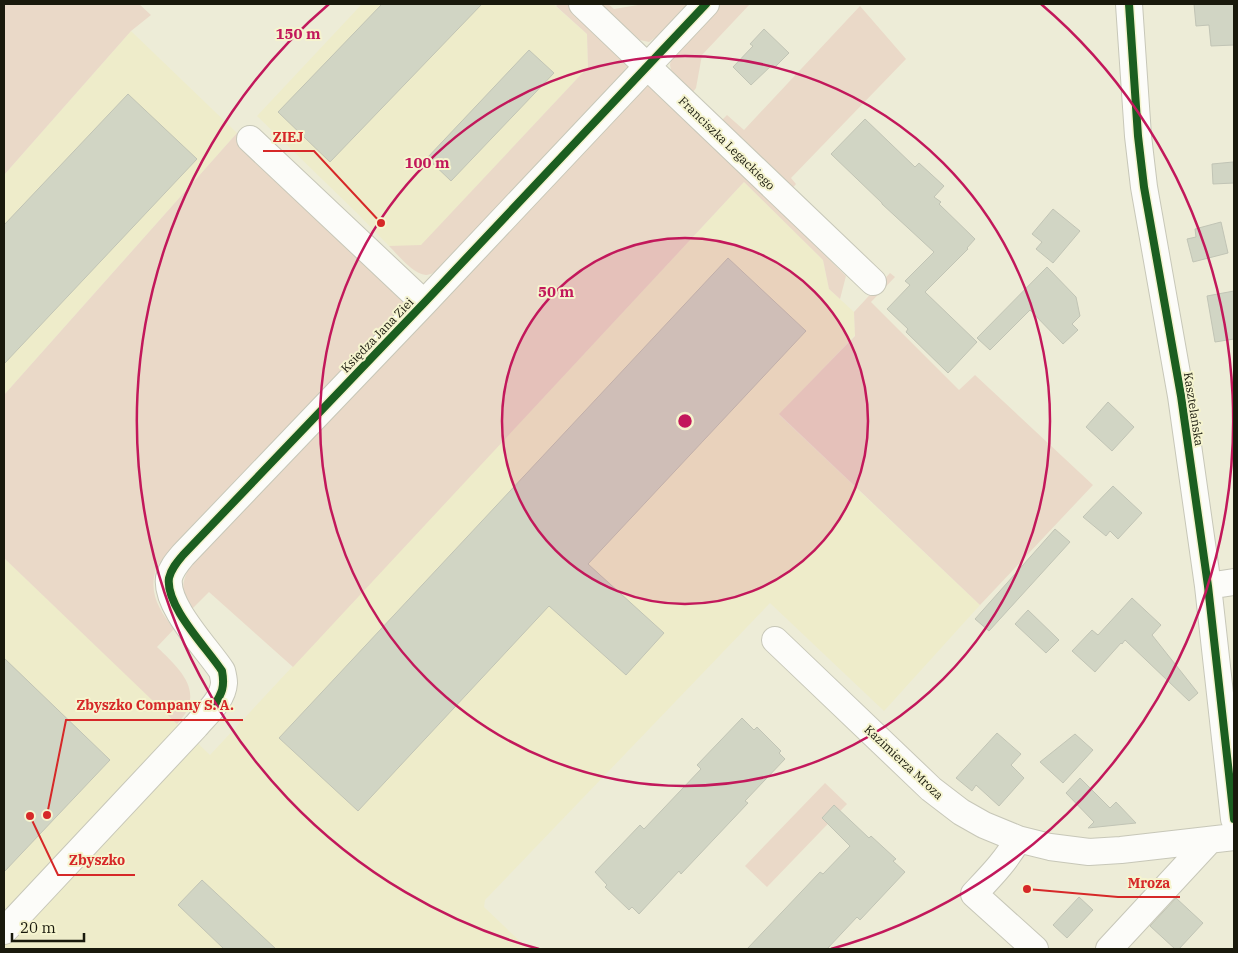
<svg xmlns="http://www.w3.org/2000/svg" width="1238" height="953" font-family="'IBM Plex Serif',serif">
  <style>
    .built { fill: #eeecca }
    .green { fill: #ead9c8 }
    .building { fill: #d1d5c4; stroke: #c1c4b5 }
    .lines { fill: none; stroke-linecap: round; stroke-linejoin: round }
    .minor-casing { stroke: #c7c7b8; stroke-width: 28 }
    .minor { stroke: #fcfcf9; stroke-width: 26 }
    .cycleway-casing { stroke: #f5f4cf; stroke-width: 11 }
    .cycleway { stroke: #1b5e20; stroke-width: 8 }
    .ring { fill: none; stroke: #c2185b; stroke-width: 2.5 }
    .labels { text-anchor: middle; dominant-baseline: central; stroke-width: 4; stroke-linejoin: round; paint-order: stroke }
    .street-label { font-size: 12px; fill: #19190c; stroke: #f5f4cf }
    .centre { fill: #c2185b; stroke: #f5f4cf; stroke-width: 2.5 }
    .ring-label { font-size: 15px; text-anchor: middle; font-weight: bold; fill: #c2185b; stroke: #f5f4cf; stroke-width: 4; stroke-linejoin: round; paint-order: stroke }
    .leader { fill: none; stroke: #d62828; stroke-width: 2 }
    .callout-dot { fill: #d62828; stroke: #f5f4cf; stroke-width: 2 }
    .callout-label { font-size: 14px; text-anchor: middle; font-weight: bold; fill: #d62828; stroke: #f5f4cf; stroke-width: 4; stroke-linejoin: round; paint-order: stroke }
  </style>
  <rect width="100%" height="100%" fill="#edecd7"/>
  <path class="built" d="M 362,4 L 553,4 L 587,34 L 588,67 L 421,246 L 389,246 L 358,214 L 257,116 Z
    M 131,31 L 237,133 L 4,395 L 4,175 Z
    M 744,182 L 823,260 L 829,289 L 854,312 L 855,335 L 779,415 L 980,605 L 884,711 L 770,603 L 485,900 L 484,907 L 528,949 L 4,949 L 4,558 L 210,755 Z"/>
  <path class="green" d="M 4,4 L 139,4 L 151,15 L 131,31 L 4,175 Z
    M 559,4 L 567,4 L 627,59 L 629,70 L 440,269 C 436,271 431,275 426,275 C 413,274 398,255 389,246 L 421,245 L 588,67 L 587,34 L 556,6 Z
    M 599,4 L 608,4 L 614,9 L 644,4 L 689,4 L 660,34 L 649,42 L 640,40 Z
    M 721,4 L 750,4 L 702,55 L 696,88 L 693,92 L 671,70 L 670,65 L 672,55 Z
    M 860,6 L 906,59 L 791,178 L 796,184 L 790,191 L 720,122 L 727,115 L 744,130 Z
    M 645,84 L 653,87 L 846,276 L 840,299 L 829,289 L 823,260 L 744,182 L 293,667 L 209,592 L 192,609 C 190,606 186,602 185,598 C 181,588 184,577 189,568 Z
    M 237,133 L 407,301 L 168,553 C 164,558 158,563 156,569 C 148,593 160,611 174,629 L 157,647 C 180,669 207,693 177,724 L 4,558 L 4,395 Z
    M 890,273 L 895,277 L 871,302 L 959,390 L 975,375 L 1093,485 L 980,605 L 779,414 L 855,336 L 854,312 Z
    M 825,783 L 847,804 L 767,887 L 745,866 Z"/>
  <path class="building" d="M 382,4 L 482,4 L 330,162 L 278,112 Z
    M 1194,4 L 1234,4 L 1234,45 L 1211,46 L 1209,25 L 1196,26 Z
    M 764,29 L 789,53 L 775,67 L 772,65 L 751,85 L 733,67 L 753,46 L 750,44 Z
    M 529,50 L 554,73 L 451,181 L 427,158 Z
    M 128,94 L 197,159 L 4,364 L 4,225 Z
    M 865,119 L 915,167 L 919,163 L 944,186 L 934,197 L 941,202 L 939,204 L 975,239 L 967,248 L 968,249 L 925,292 L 977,342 L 948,373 L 906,332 L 908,329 L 887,309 L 910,285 L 905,281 L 934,252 L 882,204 L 882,203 L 831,154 Z
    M 1233,162 L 1234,183 L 1213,184 L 1212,164 Z
    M 1053,209 L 1080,231 L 1053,263 L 1036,249 L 1042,242 L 1032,234 Z
    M 1221,222 L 1228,253 L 1193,262 L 1187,239 L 1196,237 L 1195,229 Z
    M 728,258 L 806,331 L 588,564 L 664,633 L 626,675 L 549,606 L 358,811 L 279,738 Z
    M 1047,267 L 1076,297 L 1080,316 L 1072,324 L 1078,330 L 1063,344 L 1030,310 L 990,350 L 977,338 Z
    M 1234,291 L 1234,339 L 1215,342 L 1207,296 Z
    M 1108,402 L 1134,427 L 1112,451 L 1086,427 Z
    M 1113,486 L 1142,513 L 1118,539 L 1110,531 L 1106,536 L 1083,517 Z
    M 1055,529 L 1070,542 L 989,631 L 975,619 Z
    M 1132,598 L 1161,625 L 1152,635 L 1198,693 L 1189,701 L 1125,640 L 1122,644 L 1121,643 L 1095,672 L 1072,651 L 1092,630 L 1098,635 Z
    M 1028,610 L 1059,640 L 1046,653 L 1015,624 Z
    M 4,658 L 110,760 L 4,872 Z
    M 742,718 L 754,730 L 757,727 L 781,751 L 779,753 L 785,759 L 745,801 L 748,803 L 681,874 L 679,871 L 639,914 L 632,907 L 629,910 L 605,887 L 607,885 L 595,872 L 640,825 L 644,829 L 701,769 L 697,765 Z
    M 997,733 L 1021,754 L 1011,765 L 1024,778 L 999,806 L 976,785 L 972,791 L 956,778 Z
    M 1075,734 L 1093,750 L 1063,783 L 1040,762 Z
    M 1080,778 L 1110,808 L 1116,802 L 1136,823 L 1088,828 L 1094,822 L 1066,793 Z
    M 834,805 L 869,838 L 871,836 L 896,859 L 893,861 L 905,872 L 860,920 L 857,917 L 827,949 L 747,949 L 820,872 L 823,874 L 850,846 L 822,818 Z
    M 202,880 L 276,949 L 224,949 L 178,905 Z
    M 1079,897 L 1093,910 L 1067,938 L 1053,925 Z
    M 1176,898 L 1203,923 L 1179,949 L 1175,949 L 1150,926 Z"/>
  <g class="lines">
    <defs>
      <path id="minor" d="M 582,4 L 873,282
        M 1129,4 L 1138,136 L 1144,187 L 1181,396 L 1208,586 L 1234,819
        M 250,139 L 424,303
        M 1208,586 L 1234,582
        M 775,640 L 931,789 L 961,812 L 984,825 L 1018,839 L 1050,847 L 1089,852 L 1121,850 L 1234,837
        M 1018,839 C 1007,860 990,877 974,894 L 1035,949
        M 4,931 L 196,726 C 206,714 223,700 224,683 C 224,680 223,675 222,671 C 207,648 165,606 169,578 C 171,569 177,562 183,555 L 424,303 L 706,4
        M 1109,949 L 1210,840"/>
    </defs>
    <use href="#minor" class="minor-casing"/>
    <use href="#minor" class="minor"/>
    <defs>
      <path id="cycleway" d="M 1129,4 L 1138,136 L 1144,187 L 1181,396 L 1208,586 L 1234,819
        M 214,706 C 222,693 225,687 222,671 C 207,648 165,606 169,578 C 171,569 177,562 183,555 L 424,303 L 706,4"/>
    </defs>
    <use href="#cycleway" class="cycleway-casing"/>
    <use href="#cycleway" class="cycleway"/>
  </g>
  <circle cx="685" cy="421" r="183" fill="#c2185b" fill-opacity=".12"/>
  <g class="ring">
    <circle cx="685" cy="421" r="183"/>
    <circle cx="685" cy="421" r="365"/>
    <path d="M539 949A548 548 0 0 1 329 4M1041 4A548 548 0 0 1 831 949"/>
  </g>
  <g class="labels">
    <g class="street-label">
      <text transform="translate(727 143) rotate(44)">Franciszka Legackiego</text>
      <text transform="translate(377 335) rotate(-46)">Księdza Jana Ziei</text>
      <text transform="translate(1194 409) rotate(81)">Kasztelańska</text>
      <text transform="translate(904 762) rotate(43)">Kazimierza Mroza</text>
    </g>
  </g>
  <circle cx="685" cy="421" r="8" class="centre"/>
  <g class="ring-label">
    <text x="298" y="39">150 m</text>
    <text x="427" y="168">100 m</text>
    <text x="556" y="297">50 m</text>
  </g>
  <path class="leader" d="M381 223L314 151H263M47 815L66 720H243M30 816L58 875H135M1027 889L1118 897H1180"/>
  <g class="callout-dot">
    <circle cx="381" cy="223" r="5"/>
    <circle cx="47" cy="815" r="5"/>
    <circle cx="30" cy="816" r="5"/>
    <circle cx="1027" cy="889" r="5"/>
  </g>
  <g class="callout-label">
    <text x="288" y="142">ZIEJ</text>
    <text x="155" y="710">Zbyszko Company S. A.</text>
    <text x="97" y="865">Zbyszko</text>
    <text x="1149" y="888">Mroza</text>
  </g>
  <rect width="1238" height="953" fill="none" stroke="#19190c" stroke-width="10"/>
  <path d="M12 933v8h72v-8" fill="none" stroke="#19190c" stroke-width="2.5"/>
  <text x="20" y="933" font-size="15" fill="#19190c" stroke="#f5f4cf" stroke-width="4" paint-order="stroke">20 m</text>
</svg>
